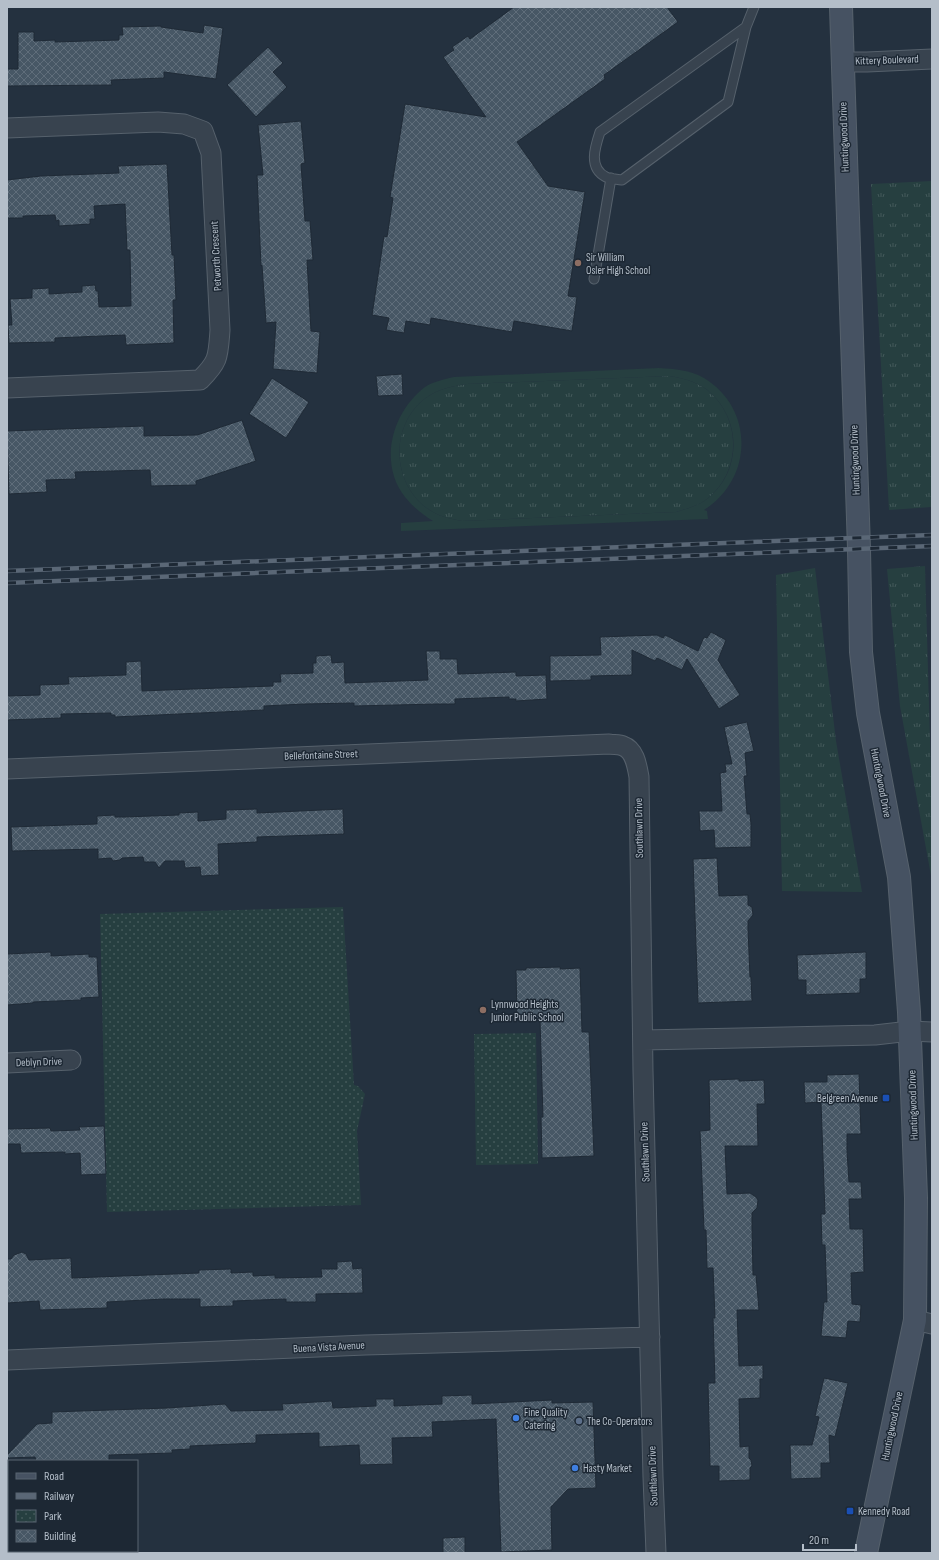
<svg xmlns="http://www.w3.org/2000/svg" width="939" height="1560" font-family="'Sofia Sans Condensed',sans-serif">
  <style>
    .grass { fill: url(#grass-tufts) }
    .park { fill: url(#park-dots) }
    .pitch { fill: #263f40; fill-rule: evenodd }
    .building { fill: url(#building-cross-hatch); stroke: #1f2a36 }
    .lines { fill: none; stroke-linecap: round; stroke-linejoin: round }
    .lane-casing { stroke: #56616c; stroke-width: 11 }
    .street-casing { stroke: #56616c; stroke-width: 21 }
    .secondary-casing { stroke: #56616c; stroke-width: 24 }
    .lane { stroke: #38434f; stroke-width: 9 }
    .street { stroke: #38434f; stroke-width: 19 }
    .secondary { stroke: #465262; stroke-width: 22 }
    .rail-casing { stroke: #5a6776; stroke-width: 4.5 }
    .rail { stroke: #1d2834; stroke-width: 3; stroke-dasharray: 9; stroke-linecap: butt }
    .education-dot { fill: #8d6e63; stroke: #1d2834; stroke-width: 1.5 }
    .transit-dot { fill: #1a4fb4; stroke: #1d2834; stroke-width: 1.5 }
    .shop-dot { fill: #3f7fe0; stroke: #1d2834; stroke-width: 1.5 }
    .service-dot { fill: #5c6f8a; stroke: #1d2834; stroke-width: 1.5 }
    .labels { text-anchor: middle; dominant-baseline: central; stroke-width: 3; stroke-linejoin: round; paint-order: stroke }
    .street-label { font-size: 11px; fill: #b4bec9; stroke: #1d2834 }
    .poi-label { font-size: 11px; fill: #b4bec9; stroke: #1d2834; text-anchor: start }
  </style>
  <defs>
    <pattern id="grass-tufts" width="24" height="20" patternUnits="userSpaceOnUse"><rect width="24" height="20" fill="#263f40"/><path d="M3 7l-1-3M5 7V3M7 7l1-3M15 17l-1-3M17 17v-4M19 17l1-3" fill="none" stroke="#43595a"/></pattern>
    <pattern id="park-dots" width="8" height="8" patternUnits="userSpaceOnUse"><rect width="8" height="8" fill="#263f40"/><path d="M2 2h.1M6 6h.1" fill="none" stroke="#43595a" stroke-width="1.8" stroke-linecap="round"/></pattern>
    <pattern id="building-cross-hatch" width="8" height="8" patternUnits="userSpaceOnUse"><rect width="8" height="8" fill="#475765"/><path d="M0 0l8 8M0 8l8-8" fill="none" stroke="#5f6d7a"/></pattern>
  </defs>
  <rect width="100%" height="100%" fill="#24313f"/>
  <path class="grass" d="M 932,181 L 932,507 L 889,510 L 871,184 Z
    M 669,376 C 682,378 695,381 706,389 C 742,417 742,471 707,499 C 698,506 686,509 676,512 L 462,521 C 452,519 441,517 433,512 C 389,487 388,419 432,394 C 442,388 455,386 467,384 Z
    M 925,566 L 932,809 L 932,881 L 900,706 L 887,569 Z
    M 815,568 L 836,741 L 862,892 L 782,891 L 776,575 Z"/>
  <path class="park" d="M 343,907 L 354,1085 L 358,1086 L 365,1094 L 357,1131 L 361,1205 L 107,1212 L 100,914 Z
    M 536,1033 L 538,1164 L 476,1165 L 474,1034 Z"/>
  <path class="pitch" d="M 659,368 C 675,369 690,370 704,378 C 755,409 753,479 704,510 L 707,511 L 708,519 L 401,531 L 401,523 L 433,521 C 422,514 413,507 405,497 C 378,463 392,412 425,387 C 432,382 445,379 454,377 ZM 669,376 C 682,378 695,381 706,389 C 742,417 743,471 707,499 C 698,506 686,509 676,512 L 462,521 C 452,519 441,517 433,512 C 389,487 388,419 432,394 C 442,388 455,386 467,384 Z"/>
  <path class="building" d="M 514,7 L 667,7 L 678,22 L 604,75 L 605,79 L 517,142 L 548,186 L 585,192 L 568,296 L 577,297 L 572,331 L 514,321 L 512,332 L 431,318 L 430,325 L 406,321 L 404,333 L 386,330 L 389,318 L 372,315 L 384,236 L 387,237 L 393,198 L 390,197 L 405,104 L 486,117 L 443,57 L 454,50 L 452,47 L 468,36 L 470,39 Z
    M 204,25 L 223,28 L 216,79 L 164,72 L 164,78 L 111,80 L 112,85 L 7,86 L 7,69 L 18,69 L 18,32 L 34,32 L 34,41 L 55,40 L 55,42 L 119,40 L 119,35 L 123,35 L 122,27 L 161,26 L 161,27 L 203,33 Z
    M 268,47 L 283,63 L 273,72 L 287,87 L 256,117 L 227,85 Z
    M 301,121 L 305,163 L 301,164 L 305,221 L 310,221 L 313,260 L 307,260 L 311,331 L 320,332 L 317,373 L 273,369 L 276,322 L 266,323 L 262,265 L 261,266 L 257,175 L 263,175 L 258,125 Z
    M 167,164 L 172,255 L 174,255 L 176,300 L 173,300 L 174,343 L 126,345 L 125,335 L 55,338 L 55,342 L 9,343 L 8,325 L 12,325 L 10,299 L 32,298 L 32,289 L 49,288 L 49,294 L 82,292 L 82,286 L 95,285 L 96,291 L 98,291 L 99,307 L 131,306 L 130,250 L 127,250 L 125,204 L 94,206 L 95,219 L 90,219 L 90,224 L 59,226 L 59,220 L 56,221 L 55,215 L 23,216 L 23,218 L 7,218 L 7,180 L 41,176 L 119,173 L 118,166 Z
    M 402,374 L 403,395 L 378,396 L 376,376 Z
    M 272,378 L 309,402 L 286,438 L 249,414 Z
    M 242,420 L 256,461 L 196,481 L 196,485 L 151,486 L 150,470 L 75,472 L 76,479 L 46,480 L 47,492 L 9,494 L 7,431 L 144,426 L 144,436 L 197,435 Z
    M 711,632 L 726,640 L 718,660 L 740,695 L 719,709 L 687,659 L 682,670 L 657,658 L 655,661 L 632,650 L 632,675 L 591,676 L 591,680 L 550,681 L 550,656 L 601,655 L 600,637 L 657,635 L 663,638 L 665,635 L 698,651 L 704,637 L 707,638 Z
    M 426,651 L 440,651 L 440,659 L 457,659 L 458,674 L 516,672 L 516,676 L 546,675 L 547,699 L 516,701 L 516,699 L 509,699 L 509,697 L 455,699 L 455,704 L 437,704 L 354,706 L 354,703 L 304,704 L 264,706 L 264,710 L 115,717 L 115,715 L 111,715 L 111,713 L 61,714 L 61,718 L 7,720 L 7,696 L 40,695 L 40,685 L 69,684 L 68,677 L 126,675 L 126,662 L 141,661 L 142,691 L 166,690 L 273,686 L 273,682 L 281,682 L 280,674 L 313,673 L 313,663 L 316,663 L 316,656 L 331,655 L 332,663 L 344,662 L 345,683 L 428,680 Z
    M 747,722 L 754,751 L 745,753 L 747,776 L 744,776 L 747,814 L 750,814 L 751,824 L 751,847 L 715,848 L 714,830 L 700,831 L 699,811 L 722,811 L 720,773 L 726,772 L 725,764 L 732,764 L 724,727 Z
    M 257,809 L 257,813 L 343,809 L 344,834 L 257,837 L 257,842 L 218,844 L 219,875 L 201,876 L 200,867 L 185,868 L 184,861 L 165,861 L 159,868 L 155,862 L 144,862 L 143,857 L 122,858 L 120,860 L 113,861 L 111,858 L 98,859 L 98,849 L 12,851 L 11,827 L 97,824 L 97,816 L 115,815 L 115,817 L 124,817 L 179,815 L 179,813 L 198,812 L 198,821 L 226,819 L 226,810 Z
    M 717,858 L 719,896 L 748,895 L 748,905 L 752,907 L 753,915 L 748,921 L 748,929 L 750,977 L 751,977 L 752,1001 L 698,1003 L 693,859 Z
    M 51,952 L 51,956 L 89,954 L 89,957 L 97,957 L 99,997 L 81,998 L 81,1000 L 33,1002 L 33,1003 L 7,1005 L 7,954 Z
    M 866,952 L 866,979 L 860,979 L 860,993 L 806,995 L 806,980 L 798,980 L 797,955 Z
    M 560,967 L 560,969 L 580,968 L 582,1032 L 589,1032 L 594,1156 L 542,1158 L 541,1117 L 543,1117 L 540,1020 L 517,1020 L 516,970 L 526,970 L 526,968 Z
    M 859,1074 L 861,1134 L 847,1134 L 847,1151 L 849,1182 L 861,1182 L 862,1199 L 849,1199 L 850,1229 L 863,1229 L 864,1272 L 851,1273 L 852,1304 L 861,1305 L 860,1322 L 848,1321 L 846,1338 L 821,1336 L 824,1302 L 827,1302 L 825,1245 L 822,1245 L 821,1214 L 825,1214 L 821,1102 L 805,1103 L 804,1082 L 827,1082 L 827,1075 Z
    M 739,1079 L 739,1081 L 764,1080 L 765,1104 L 757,1104 L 758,1146 L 725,1146 L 727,1194 L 750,1193 L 756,1197 L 758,1200 L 757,1208 L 752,1213 L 752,1227 L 753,1275 L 756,1275 L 759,1310 L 737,1310 L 739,1366 L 763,1365 L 763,1379 L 760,1379 L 760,1398 L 739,1399 L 740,1447 L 749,1446 L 749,1458 L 751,1460 L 752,1466 L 750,1468 L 750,1480 L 719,1481 L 719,1466 L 710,1466 L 708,1383 L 715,1383 L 713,1318 L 715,1318 L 713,1268 L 707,1268 L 706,1230 L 704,1230 L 700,1131 L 710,1130 L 709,1080 Z
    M 104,1126 L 106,1174 L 81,1175 L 80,1153 L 65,1154 L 65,1152 L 21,1153 L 20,1144 L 7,1144 L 7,1129 L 50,1128 L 51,1131 L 80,1130 L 79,1127 Z
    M 22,1252 L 26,1254 L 29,1260 L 71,1258 L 72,1278 L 199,1273 L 199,1270 L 231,1269 L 231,1273 L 253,1272 L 253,1276 L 275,1275 L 275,1278 L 322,1277 L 321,1269 L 337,1269 L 337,1262 L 352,1261 L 353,1269 L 362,1268 L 363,1293 L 316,1294 L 316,1302 L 286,1302 L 286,1299 L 233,1301 L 233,1306 L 200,1307 L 200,1299 L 164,1299 L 107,1302 L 107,1308 L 40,1310 L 39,1301 L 7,1303 L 7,1259 L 11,1259 L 14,1255 Z
    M 824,1378 L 848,1383 L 835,1437 L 829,1435 L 830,1463 L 821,1463 L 821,1478 L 791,1479 L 790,1445 L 812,1445 L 819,1417 L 815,1416 Z
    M 472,1395 L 472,1404 L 552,1400 L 552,1403 L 593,1402 L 596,1488 L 568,1489 L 551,1507 L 552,1550 L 501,1552 L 496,1419 L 432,1422 L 433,1437 L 392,1438 L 393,1464 L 360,1465 L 359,1445 L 319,1447 L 319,1433 L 256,1435 L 256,1443 L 190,1446 L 190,1449 L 172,1450 L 172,1453 L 109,1455 L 109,1461 L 36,1461 L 35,1457 L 7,1458 L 7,1455 L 37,1424 L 52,1423 L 52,1412 L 167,1408 L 225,1404 L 231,1411 L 283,1410 L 282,1404 L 332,1401 L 333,1408 L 376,1406 L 376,1399 L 394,1399 L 394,1406 L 442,1404 L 442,1396 Z
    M 465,1537 L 465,1553 L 443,1553 L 443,1538 Z"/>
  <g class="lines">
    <defs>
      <path id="lane" d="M 746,27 L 600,132 C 595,147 588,168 606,177 C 610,179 617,179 622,180 L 728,102 L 746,27 L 754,7
        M 594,279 L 611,178"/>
      <path id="street" d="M 842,62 L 867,62 L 932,59
        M 7,128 L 158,122 L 184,124 L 203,131 L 211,153 L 220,330 C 218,357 219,361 200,380 L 7,388
        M 7,769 L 609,744 C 613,745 619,744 623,746 C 635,750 637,766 639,777 L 643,1071 L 653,1477 L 656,1553
        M 643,1040 L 875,1035 L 910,1031 L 932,1032
        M 7,1063 L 71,1060
        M 915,1320 L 932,1324
        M 7,1360 L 365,1345 L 650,1337"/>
      <path id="secondary" d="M 841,7 L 859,549 L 861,652 L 868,713 L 899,877 L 909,1012 L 916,1198 L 915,1320 L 866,1553"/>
    </defs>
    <use href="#lane" class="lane-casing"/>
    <use href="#street" class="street-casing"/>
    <use href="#secondary" class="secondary-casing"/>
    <use href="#lane" class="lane"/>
    <use href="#street" class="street"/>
    <use href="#secondary" class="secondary"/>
    <defs>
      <path id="rail" d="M 7,571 L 932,535
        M 7,583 L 932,546"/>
    </defs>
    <use href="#rail" class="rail-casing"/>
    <use href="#rail" class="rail"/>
  </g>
  <g class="education-dot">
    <circle cx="578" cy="263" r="4"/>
    <circle cx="483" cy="1010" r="4"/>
  </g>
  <g class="transit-dot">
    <rect x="882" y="1094" width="8" height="8" rx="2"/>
    <rect x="846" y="1507" width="8" height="8" rx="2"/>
  </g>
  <g class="shop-dot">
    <circle cx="516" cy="1418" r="4"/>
    <circle cx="575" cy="1468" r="4"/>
  </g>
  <circle class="service-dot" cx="579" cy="1421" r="4"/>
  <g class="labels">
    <g class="street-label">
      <text transform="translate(887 60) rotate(-2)">Kittery Boulevard</text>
      <text transform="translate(844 137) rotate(-92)">Huntingwood Drive</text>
      <text transform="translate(216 256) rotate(-93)">Petworth Crescent</text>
      <text transform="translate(855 460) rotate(-92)">Huntingwood Drive</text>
      <text transform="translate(321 755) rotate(-2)">Bellefontaine Street</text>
      <text transform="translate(881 783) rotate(79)">Huntingwood Drive</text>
      <text transform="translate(639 828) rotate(-91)">Southlawn Drive</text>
      <text transform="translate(39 1062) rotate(-2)">Deblyn Drive</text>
      <text transform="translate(913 1105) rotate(-92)">Huntingwood Drive</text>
      <text transform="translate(645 1152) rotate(-92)">Southlawn Drive</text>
      <text transform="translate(329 1347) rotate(-3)">Buena Vista Avenue</text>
      <text transform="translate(892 1426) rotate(-78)">Huntingwood Drive</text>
      <text transform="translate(653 1476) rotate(-92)">Southlawn Drive</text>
    </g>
    <g class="poi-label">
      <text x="586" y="257">Sir William<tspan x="586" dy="13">Osler High School</tspan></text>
      <text x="491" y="1004">Lynnwood Heights<tspan x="491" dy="13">Junior Public School</tspan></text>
      <text x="878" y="1098" text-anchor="end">Belgreen Avenue</text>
      <text x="524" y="1412">Fine Quality<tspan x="524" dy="13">Catering</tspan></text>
      <text x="587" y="1421">The Co-Operators</text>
      <text x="583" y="1468">Hasty Market</text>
      <text x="858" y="1511">Kennedy Road</text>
    </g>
  </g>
  <rect width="939" height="1560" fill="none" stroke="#b4bec9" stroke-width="16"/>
  <rect x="8" y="1460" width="130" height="92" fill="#1d2834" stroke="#596470"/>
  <rect x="16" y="1473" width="20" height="6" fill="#465262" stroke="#596470"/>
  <text x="44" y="1480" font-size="12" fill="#b4bec9">Road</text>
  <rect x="16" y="1493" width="20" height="6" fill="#5a6776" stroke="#596470"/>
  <text x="44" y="1500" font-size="12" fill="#b4bec9">Railway</text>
  <rect x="16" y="1510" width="20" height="12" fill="url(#park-dots)" stroke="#596470"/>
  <text x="44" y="1520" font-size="12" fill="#b4bec9">Park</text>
  <rect x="16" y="1530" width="20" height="12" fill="url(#building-cross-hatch)" stroke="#596470"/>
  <text x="44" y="1540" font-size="12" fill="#b4bec9">Building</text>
  <path d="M803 1544v6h53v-6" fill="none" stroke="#b4bec9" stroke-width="2"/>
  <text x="809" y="1544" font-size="12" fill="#b4bec9" stroke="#1d2834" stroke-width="3" paint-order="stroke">20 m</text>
</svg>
